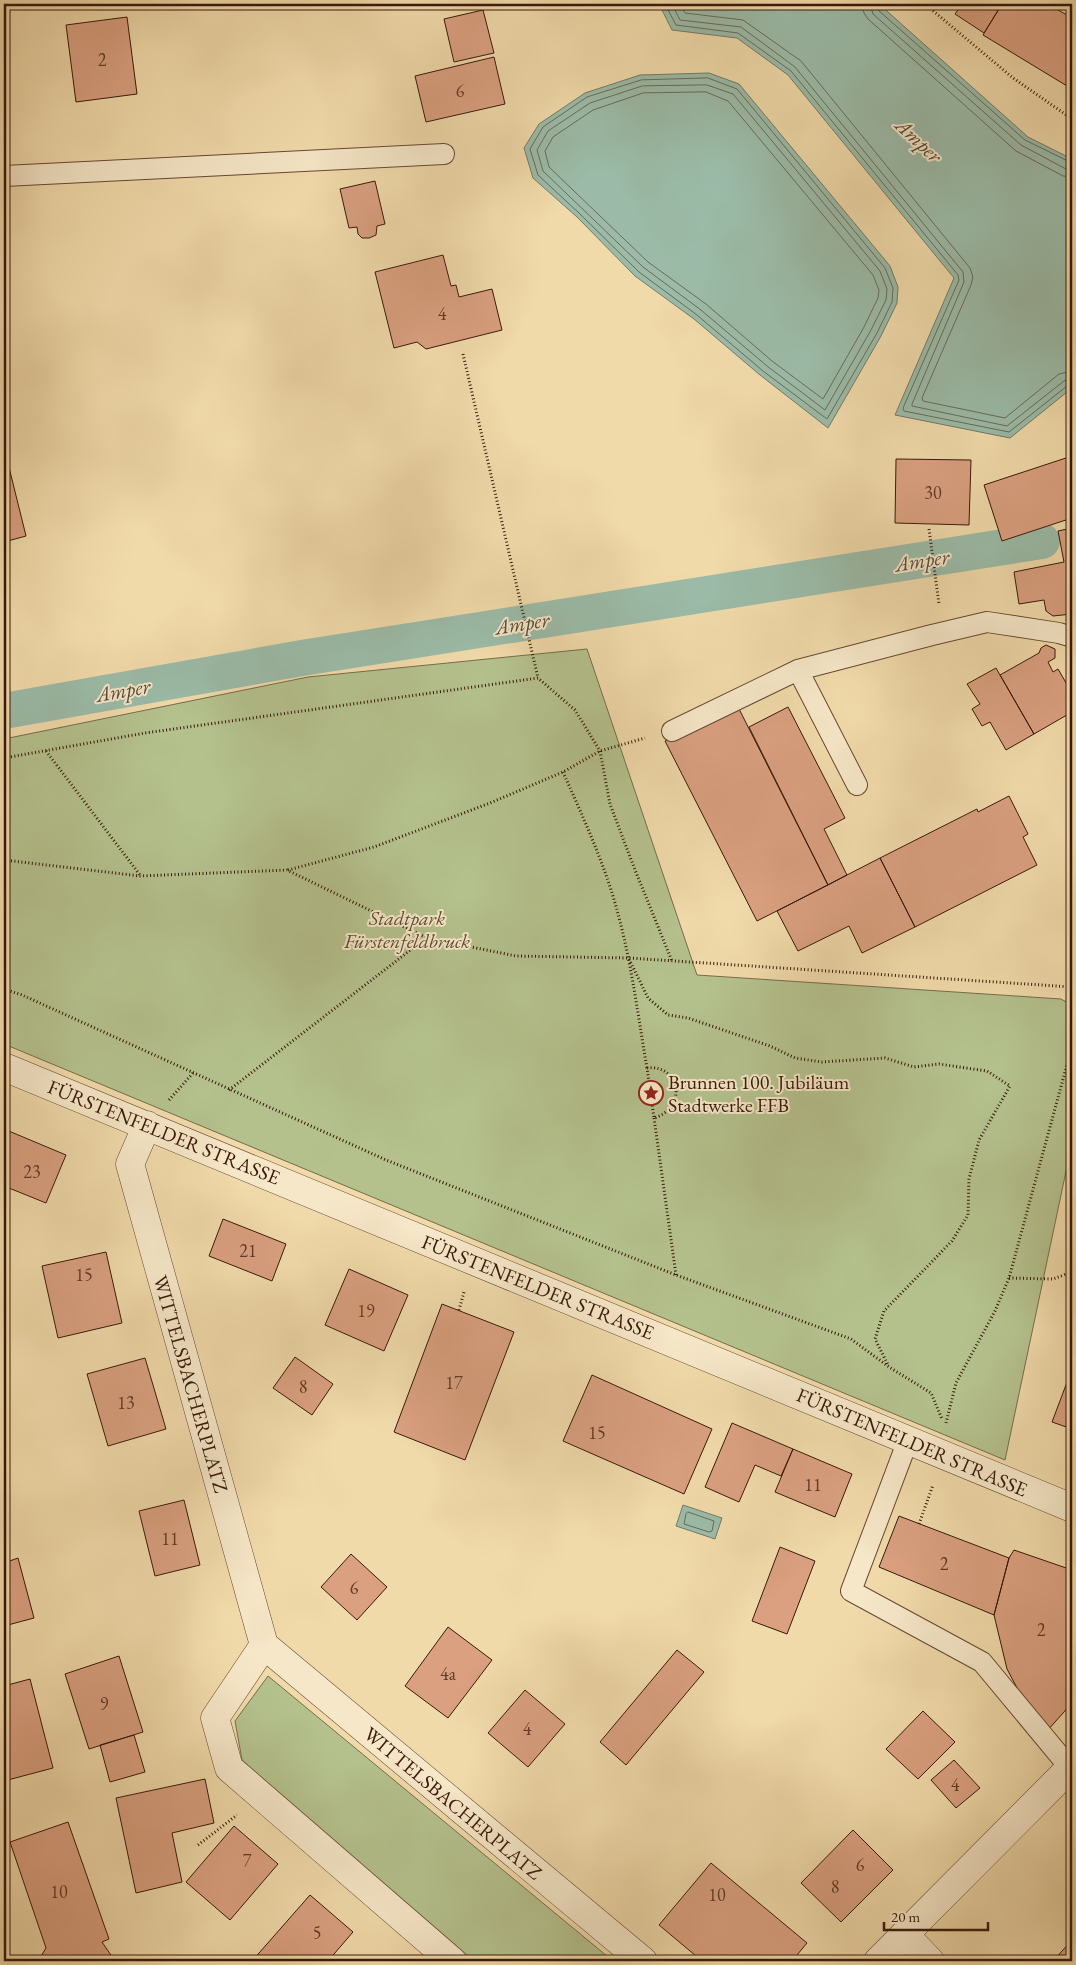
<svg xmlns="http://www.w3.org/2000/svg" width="1076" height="1965" font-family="'EB Garamond',serif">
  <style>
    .green { fill: #b4c18d; stroke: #766c4c }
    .water { fill: #9bbba8; stroke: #747a69 }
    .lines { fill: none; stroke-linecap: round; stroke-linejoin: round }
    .shore { stroke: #6a6a5a; stroke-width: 1 }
    .canal { stroke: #9bbba8; stroke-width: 36 }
    .building { fill: #daa080; stroke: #39180b }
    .service-casing { stroke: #674833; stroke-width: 22 }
    .minor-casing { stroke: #674833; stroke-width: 29 }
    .path { stroke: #39180b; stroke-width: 3; stroke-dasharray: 1 2.5; stroke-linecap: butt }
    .service { stroke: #f6e7c8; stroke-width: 20 }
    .minor { stroke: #f6e7c8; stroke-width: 28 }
    .labels { text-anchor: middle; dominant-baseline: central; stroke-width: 4; stroke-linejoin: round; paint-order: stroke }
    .number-label { font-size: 18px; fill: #613a28 }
    .park-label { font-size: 20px; font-style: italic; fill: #5e4b32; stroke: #f6e7c8 }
    .poi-label { font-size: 20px; fill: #39180b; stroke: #f6e7c8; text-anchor: start }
    .street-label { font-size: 20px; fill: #39180b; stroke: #f6e7c8 }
    .water-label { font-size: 21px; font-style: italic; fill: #56493a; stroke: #f6e7c8 }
  </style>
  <rect width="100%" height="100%" fill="#f1daaa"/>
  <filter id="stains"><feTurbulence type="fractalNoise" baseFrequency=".004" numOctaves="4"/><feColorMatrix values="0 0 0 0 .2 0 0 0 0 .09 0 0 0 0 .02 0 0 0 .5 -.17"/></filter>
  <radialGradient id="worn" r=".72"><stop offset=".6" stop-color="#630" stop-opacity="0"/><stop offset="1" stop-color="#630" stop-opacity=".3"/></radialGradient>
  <path class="green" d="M 587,649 L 697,975 L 1061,999 L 1072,1005 L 1072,1143 L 1005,1460 L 4,1044 L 4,739 L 308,677 Z
    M 268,1676 L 613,1961 L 474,1961 L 242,1760 L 235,1721 Z"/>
  <path class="water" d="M 659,4 L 879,4 L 1028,137 L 1072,159 L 1072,388 L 1010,438 L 895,415 L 954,278 L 788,75 L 737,38 L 672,30 Z
    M 709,73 L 739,84 L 890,266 L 898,287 L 897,303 L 881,336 L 828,428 L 760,375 L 694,319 L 635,276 L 577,217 L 533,178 L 524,148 L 539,124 L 585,93 L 640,75 Z
    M 683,1505 L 722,1518 L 715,1539 L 676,1526 Z"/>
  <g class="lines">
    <path class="shore" d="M 665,4 L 676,25 L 738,33 L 791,71 L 958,275 L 959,280 L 903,408 L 904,411 L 1009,432 L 1067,386 L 1072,384
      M 672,4 L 680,20 L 741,27 L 795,67 L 963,272 L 964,282 L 912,404 L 912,406 L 1007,426 L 1064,381 L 1072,378
      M 680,4 L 685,13 L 743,20 L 801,61 L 970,268 L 973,277 L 971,285 L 922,398 L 923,401 L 1005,418 L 1059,374 L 1072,371
      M 862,4 L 864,13 L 868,19 L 1016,151 L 1063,176 L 1072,177
      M 870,4 L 873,14 L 1021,145 L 1066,169 L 1072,170
      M 876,4 L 878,10 L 1025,140 L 1072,163
      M 708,78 L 737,89 L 885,268 L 893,288 L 892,302 L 877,333 L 827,419 L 763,371 L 697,315 L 639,272 L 580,214 L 538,175 L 530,149 L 543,127 L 587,97 L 641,80 Z
      M 707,85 L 733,94 L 880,271 L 887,289 L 886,300 L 871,330 L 825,410 L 767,366 L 701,310 L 643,267 L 543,171 L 537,150 L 548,131 L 590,103 L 642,86 Z
      M 706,92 L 728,101 L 873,275 L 879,290 L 878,298 L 864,327 L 823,399 L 772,361 L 706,304 L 648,262 L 549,167 L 545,151 L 553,137 L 593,110 L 643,93 Z
      M 688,1512 L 714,1521 L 712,1531 L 709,1532 L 684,1524 L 686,1514 Z"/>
    <path class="canal" d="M 4,711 L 302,658 L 1042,541"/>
  </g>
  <path class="building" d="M 962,4 L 1002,4 L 984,33 L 955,14 Z
    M 1002,4 L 1048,4 L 1072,18 L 1072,89 L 983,35 Z
    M 483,10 L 494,53 L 454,62 L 444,19 Z
    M 127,17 L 137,94 L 76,102 L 66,25 Z
    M 494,57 L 505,104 L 426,122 L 415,76 Z
    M 375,181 L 385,224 L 377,226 L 376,235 L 369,238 L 362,238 L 358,234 L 357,227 L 349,228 L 340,189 Z
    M 443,255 L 451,286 L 456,285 L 459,297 L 492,289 L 502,330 L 426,349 L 417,342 L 394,348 L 375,272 Z
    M 4,447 L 26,536 L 4,542 Z
    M 1072,456 L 1072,518 L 1002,541 L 984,485 Z
    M 896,459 L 971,460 L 969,525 L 895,523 Z
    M 1072,528 L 1072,614 L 1053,616 L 1046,611 L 1044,600 L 1019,604 L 1014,572 L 1064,562 L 1058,531 Z
    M 1046,645 L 1055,649 L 1055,658 L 1048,662 L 1053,672 L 1058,669 L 1072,693 L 1066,696 L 1072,706 L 1072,712 L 1034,734 L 1000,675 L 1039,653 L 1041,648 Z
    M 996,668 L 1034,734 L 1006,750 L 990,722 L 982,726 L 972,709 L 980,704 L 967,684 Z
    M 737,705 L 828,885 L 757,921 L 665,741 Z
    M 788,707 L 845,818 L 824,829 L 847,875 L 828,885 L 749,727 Z
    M 1009,796 L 1028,834 L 1023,837 L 1037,865 L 915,927 L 880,858 L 977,809 L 978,812 Z
    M 880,858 L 915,927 L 862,953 L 849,926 L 798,951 L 777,911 Z
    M 4,1129 L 66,1155 L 46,1203 L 4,1186 Z
    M 223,1219 L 286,1244 L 272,1281 L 209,1256 Z
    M 106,1252 L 122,1323 L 58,1338 L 42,1266 Z
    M 349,1269 L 408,1295 L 384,1351 L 325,1325 Z
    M 442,1304 L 514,1332 L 465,1460 L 394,1432 Z
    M 295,1357 L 333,1384 L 312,1415 L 273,1388 Z
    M 145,1358 L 166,1429 L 108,1446 L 87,1374 Z
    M 1072,1369 L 1072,1429 L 1052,1422 Z
    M 592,1375 L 712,1429 L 684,1494 L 563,1441 Z
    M 732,1423 L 793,1449 L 781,1476 L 755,1465 L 739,1502 L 705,1487 Z
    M 793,1449 L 852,1474 L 835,1517 L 775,1492 Z
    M 184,1500 L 200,1565 L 155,1576 L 139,1511 Z
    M 899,1516 L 1009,1558 L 994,1615 L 879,1567 Z
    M 780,1547 L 815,1561 L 787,1634 L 752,1621 Z
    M 1014,1550 L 1072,1570 L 1072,1703 L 1047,1731 L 1025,1703 L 1007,1669 L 994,1615 L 1009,1558 Z
    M 351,1554 L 387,1587 L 357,1620 L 321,1587 Z
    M 18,1558 L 34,1618 L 4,1626 L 4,1563 Z
    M 448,1627 L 492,1660 L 448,1718 L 405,1686 Z
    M 677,1650 L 704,1672 L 626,1765 L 600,1742 Z
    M 119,1656 L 143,1732 L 89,1749 L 65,1674 Z
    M 30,1679 L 53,1768 L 4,1781 L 4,1686 Z
    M 525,1690 L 565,1724 L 528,1767 L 488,1733 Z
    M 923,1711 L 955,1742 L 918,1779 L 886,1749 Z
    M 134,1735 L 145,1772 L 110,1782 L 100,1745 Z
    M 954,1760 L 980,1788 L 956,1808 L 931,1780 Z
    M 205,1779 L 214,1823 L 172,1833 L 182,1882 L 136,1893 L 116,1798 Z
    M 68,1822 L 109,1939 L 102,1942 L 115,1961 L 38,1961 L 46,1948 L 10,1842 Z
    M 234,1826 L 278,1864 L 230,1920 L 186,1882 Z
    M 853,1830 L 893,1870 L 841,1922 L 801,1883 Z
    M 711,1863 L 807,1943 L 792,1961 L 702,1961 L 659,1925 Z
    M 310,1895 L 353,1932 L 328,1961 L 252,1961 Z
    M 1072,1940 L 1072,1961 L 1053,1961 Z"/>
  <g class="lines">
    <defs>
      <path id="service" d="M 4,176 L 444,154
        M 798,670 L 857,785
        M 672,731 L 798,670 L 932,635 L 987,622 L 1059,633 L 1072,637
        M 908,1440 L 851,1591 L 982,1662 L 1070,1768"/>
      <path id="minor" d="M 4,1067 L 1072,1508
        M 147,1125 L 130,1164 L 264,1645 L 643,1961
        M 264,1645 L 215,1718 L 229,1768 L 452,1961
        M 905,1935 L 930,1961
        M 878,1961 L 1072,1766"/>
    </defs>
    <use href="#service" class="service-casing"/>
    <use href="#minor" class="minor-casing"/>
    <path class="path" d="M 925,4 L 1013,78 L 1072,119
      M 463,354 L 538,678
      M 929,529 L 939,604
      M 46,751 L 140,875
      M 4,758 L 145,733 L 538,678 L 575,710 L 600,751 L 610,804 L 635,870 L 672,961
      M 563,772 C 583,817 606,867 618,914 C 632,965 638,1017 647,1068
      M 4,860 L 140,876 L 287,870 L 427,938 L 516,956 L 629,958 L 1072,987
      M 288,870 L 374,847 L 490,803 L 563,772 L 600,751 L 645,738
      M 629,959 L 648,998 L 668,1015 L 688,1018 L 770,1046 L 795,1058 L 822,1062 L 885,1058 L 914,1067 L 939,1064 L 987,1071 L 1010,1086 L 979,1140 L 969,1179 L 968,1215 L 952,1241 L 884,1311 L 875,1339 L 888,1365
      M 4,989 L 22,995 L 386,1160 L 676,1275 L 851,1339 L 889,1367 L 931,1393 L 942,1419
      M 647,1068 C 680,1064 688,1108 654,1118 Z
      M 229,1090 L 426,938
      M 169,1100 L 193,1073
      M 654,1118 L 676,1275
      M 1009,1278 L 1053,1279 L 1072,1272
      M 459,1310 L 464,1292
      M 946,1423 L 956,1383 L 995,1311 L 1009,1278 L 1072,1046
      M 919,1524 L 933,1485
      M 198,1845 L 237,1815"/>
    <use href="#service" class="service"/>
    <use href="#minor" class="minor"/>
  </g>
  <defs>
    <symbol id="sight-ring" viewBox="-11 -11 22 22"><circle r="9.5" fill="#f6e7c8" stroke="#8f2418" stroke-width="1.5"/><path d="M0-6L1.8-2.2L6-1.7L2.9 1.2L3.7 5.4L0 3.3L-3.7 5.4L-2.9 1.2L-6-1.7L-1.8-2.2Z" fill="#8f2418"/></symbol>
  </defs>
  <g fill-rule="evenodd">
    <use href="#sight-ring" x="637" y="1079" width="28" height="28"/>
  </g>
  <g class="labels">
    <g class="number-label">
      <text x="102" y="59">2</text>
      <text x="460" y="90">6</text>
      <text x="442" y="313">4</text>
      <text x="933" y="492">30</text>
      <text x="32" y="1171">23</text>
      <text x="248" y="1250">21</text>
      <text x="84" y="1274">15</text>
      <text x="366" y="1310">19</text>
      <text x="454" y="1382">17</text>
      <text x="303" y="1386">8</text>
      <text x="126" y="1402">13</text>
      <text x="597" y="1432">15</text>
      <text x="813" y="1484">11</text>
      <text x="170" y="1538">11</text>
      <text x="944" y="1563">2</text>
      <text x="354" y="1587">6</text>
      <text x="1041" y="1629">2</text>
      <text x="448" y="1673">4a</text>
      <text x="104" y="1703">9</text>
      <text x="527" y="1728">4</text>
      <text x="955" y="1784">4</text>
      <text x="247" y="1860">7</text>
      <text x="860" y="1864">6</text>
      <text x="835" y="1886">8</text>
      <text x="59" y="1891">10</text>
      <text x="717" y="1894">10</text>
      <text x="317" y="1932">5</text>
    </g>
    <g class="park-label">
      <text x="407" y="918">Stadtpark<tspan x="407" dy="23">Fürstenfeldbruck</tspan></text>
    </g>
    <g class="poi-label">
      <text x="668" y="1082">Brunnen 100. Jubiläum<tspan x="668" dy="23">Stadtwerke FFB</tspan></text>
    </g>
    <g class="street-label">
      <text transform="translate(164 1132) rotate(22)">FÜRSTENFELDER STRASSE</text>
      <text transform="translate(538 1287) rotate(22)">FÜRSTENFELDER STRASSE</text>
      <text transform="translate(191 1384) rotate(74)">WITTELSBACHERPLATZ</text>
      <text transform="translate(912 1442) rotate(23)">FÜRSTENFELDER STRASSE</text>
      <text transform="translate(453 1803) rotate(40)">WITTELSBACHERPLATZ</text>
    </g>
    <g class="water-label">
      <text transform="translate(919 140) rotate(43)">Amper</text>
      <text transform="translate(922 560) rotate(-9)">Amper</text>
      <text transform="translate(522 623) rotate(-9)">Amper</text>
      <text transform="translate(123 690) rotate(-10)">Amper</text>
    </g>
  </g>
  <rect width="1076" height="1965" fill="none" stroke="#f1daaa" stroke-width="20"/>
  <rect x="5" y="5" width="1066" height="1955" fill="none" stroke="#39180b" stroke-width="2.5"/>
  <rect x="10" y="10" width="1056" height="1945" fill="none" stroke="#39180b"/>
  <path d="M884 1922v8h104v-8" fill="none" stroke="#39180b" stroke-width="2.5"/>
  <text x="891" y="1922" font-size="15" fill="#39180b" stroke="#f6e7c8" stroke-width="4" paint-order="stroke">20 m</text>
  <rect width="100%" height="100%" filter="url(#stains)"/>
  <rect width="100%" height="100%" fill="url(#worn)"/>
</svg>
